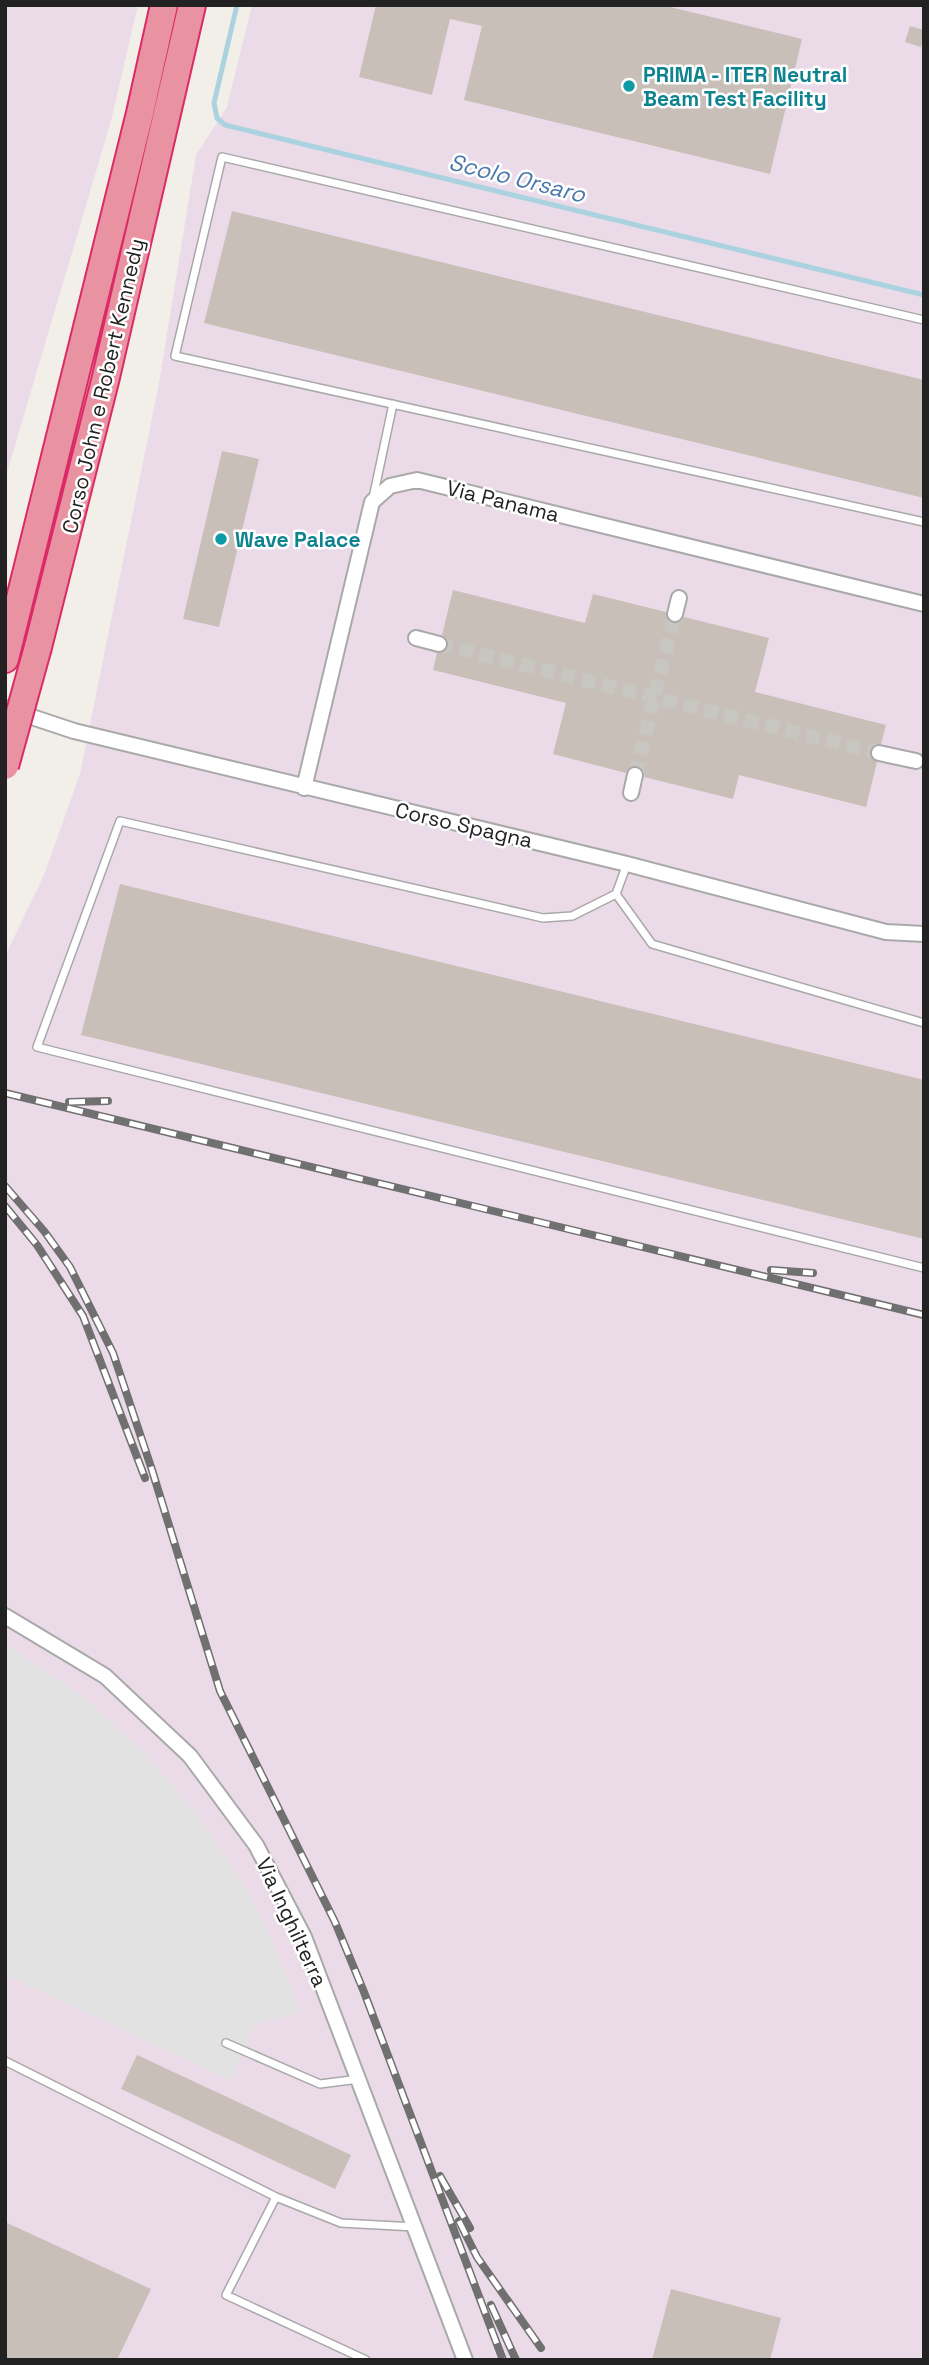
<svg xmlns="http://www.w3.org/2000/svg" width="929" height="2365" font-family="'Space Grotesk',sans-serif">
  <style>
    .industrial { fill: #ebdbe8 }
    .parking { fill: #e2e2e2 }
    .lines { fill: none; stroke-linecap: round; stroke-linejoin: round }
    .stream { stroke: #aad3df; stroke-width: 5 }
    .building { fill: #c7bfb8 }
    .street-tunnel { stroke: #c8c6c1; stroke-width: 14; stroke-dasharray: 14 7; stroke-linecap: butt }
    .lane-casing { stroke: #a9a9a9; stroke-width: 10 }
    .street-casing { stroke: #a9a9a9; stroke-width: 18 }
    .highway-casing { stroke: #dc2a67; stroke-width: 30 }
    .lane { stroke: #fff; stroke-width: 7 }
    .street { stroke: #fff; stroke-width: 14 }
    .highway { stroke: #e892a2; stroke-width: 26 }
    .rail-casing { stroke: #707070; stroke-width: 8 }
    .rail { stroke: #fff; stroke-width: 5; stroke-dasharray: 16; stroke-linecap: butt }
    .highway-bridge-casing { stroke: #dc2a67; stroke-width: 30; stroke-linecap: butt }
    .highway-bridge { stroke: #e892a2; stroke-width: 26 }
    .culture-dot { fill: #0f9aa8; stroke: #fff; stroke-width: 2.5 }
    .labels { text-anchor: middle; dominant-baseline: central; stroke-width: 5; stroke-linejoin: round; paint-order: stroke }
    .culture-label { font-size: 21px; font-weight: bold; fill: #0d838f; stroke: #fff; text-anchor: start }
    .street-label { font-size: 21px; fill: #222; stroke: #fff }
    .water-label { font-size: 23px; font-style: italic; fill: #4a7aab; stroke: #fff }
  </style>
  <rect width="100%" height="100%" fill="#f2efe9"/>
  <path class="industrial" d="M 5,5 L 138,5 L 111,121 L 5,479 Z
    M 252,5 L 924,5 L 924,2360 L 5,2360 L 5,956 L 44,875 L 80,774 L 159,383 L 196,155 L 227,107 Z"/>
  <path class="parking" d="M 5,1644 L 81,1695 L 144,1752 L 196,1813 L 238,1876 L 257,1908 L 288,1978 L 300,2013 L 256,2024 L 230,2080 L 5,1975 Z"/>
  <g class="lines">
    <path class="stream" d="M 237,5 L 214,103 L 217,118 L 225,125 L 924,295"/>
  </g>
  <path class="building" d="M 376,5 L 662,5 L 802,39 L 770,174 L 464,100 L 482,26 L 450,19 L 432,95 L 359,77 Z
    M 910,26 L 924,30 L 921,47 L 905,42 Z
    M 232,211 L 924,380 L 924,498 L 204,323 Z
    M 222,451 L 259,459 L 219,627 L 183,619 Z
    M 453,590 L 585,623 L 593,594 L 666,612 L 668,620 L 673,623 L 681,621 L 684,617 L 769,638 L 755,692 L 886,725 L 881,744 L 875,744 L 870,750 L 870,757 L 877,762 L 866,807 L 739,775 L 733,799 L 644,777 L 644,771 L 638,766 L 631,766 L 626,773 L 553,754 L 566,703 L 433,670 L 437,653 L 445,651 L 448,646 L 446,638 L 442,635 Z
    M 120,884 L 924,1080 L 924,1239 L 81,1035 Z
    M 137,2055 L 351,2155 L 335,2189 L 121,2089 Z
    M 5,2222 L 151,2289 L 117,2360 L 5,2360 Z
    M 671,2289 L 781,2318 L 770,2360 L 652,2360 Z"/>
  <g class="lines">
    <path class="street-tunnel" d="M 439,644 L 879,753
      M 635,775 L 675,614"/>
    <defs>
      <path id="lane" d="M 924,320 L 222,157 L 175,356 L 924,522
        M 373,498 L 393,404
        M 627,864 L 616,894 L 572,916 L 543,918 L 120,821 L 37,1047 L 924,1268
        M 616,894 L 652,944 L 924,1023
        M 226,2043 L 320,2084 L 359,2079
        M 5,2061 L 276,2197 L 341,2223 L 415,2227
        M 276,2197 L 226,2295 L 366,2360"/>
      <path id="street" d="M 675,614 L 679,598
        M 416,638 L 439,644
        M 5,708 L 74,731 L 627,864 L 886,932 L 924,934
        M 879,753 L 916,761
        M 304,788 L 372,502 L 390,486 L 417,480 L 924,604
        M 631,793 L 635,775
        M 5,1616 L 105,1676 L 190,1756 L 256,1845 L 304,1937 L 465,2360"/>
      <path id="highway" d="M 38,647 L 106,377 L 192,5
        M 5,659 L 140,113 L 164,5"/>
    </defs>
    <use href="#lane" class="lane-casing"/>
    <use href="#street" class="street-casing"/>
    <use href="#highway" class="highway-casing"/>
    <use href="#lane" class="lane"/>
    <use href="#street" class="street"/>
    <use href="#highway" class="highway"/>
    <defs>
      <path id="rail" d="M 5,1093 L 924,1315
        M 69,1102 L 108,1101
        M 5,1186 L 44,1231 L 70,1267 L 113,1353 L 152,1470 L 220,1691 L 335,1922 L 364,1992 L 503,2360
        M 5,1206 L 37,1245 L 83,1316 L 145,1478
        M 771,1270 L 813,1273
        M 440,2176 L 470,2228
        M 459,2221 L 477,2257 L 541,2348
        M 491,2305 L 516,2360"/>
    </defs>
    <use href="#rail" class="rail-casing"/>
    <use href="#rail" class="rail"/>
    <defs>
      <path id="highway-bridge" d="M 5,766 L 38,647"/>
    </defs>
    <use href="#highway-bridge" class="highway-bridge-casing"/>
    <use href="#highway-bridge" class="highway-bridge"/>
  </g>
  <g class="culture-dot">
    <circle cx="629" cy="86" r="7"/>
    <circle cx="221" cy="539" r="7"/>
  </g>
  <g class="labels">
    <g class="culture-label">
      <text x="643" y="74">PRIMA - ITER Neutral<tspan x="643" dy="24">Beam Test Facility</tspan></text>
      <text x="235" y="539">Wave Palace</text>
    </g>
    <g class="street-label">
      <text transform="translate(103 386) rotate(-77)">Corso John e Robert Kennedy</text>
      <text transform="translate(503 501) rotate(14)">Via Panama</text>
      <text transform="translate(464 825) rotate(13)">Corso Spagna</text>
      <text transform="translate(292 1922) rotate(65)">Via Inghilterra</text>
    </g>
    <g class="water-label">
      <text transform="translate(517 178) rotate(14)">Scolo Orsaro</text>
    </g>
  </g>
  <rect width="929" height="2365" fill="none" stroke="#222222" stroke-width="14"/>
</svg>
